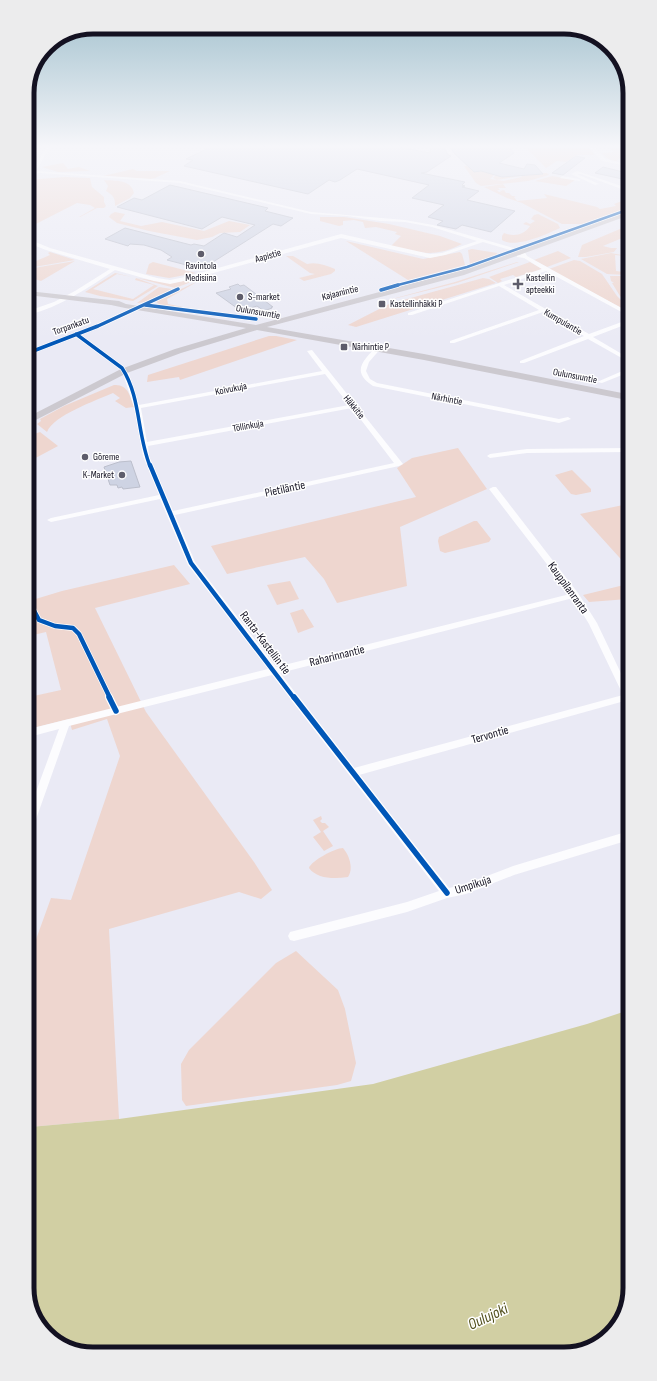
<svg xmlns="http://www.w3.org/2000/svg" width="657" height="1381" font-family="'Sofia Sans Condensed',sans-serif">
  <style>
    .green { fill: #eed6cf }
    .water { fill: #d1cfa3 }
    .building { fill: #ced3e3; stroke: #bcbfcc }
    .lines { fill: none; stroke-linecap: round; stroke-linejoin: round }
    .street { fill: #fcfcfe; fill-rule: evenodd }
    .secondary { fill: #ccc9cf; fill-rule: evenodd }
    .cycleway-far3-casing { stroke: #fff; stroke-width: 4 }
    .cycleway-far2-casing { stroke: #fff; stroke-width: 5 }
    .cycleway-far1-casing { stroke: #fff; stroke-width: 6 }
    .cycleway-casing { stroke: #fff; stroke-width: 8 }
    .cycleway-far3 { stroke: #0057b8; stroke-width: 2.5 }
    .cycleway-far2 { stroke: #0057b8; stroke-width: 3.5 }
    .cycleway-far1 { stroke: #0057b8; stroke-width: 4.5 }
    .cycleway { stroke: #0057b8; stroke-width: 5.5 }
    .poi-dot { fill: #5e5d6b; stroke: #fff; stroke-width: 1.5 }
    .labels { text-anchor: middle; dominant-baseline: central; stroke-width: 3; stroke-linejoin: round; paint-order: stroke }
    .far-street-label { font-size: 10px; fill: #131121; stroke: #fff }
    .far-poi-label { font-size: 10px; fill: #131121; stroke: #fff; text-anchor: start }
    .street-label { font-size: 12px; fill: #131121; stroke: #fff }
    .near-water-label { font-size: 16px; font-style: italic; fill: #54521f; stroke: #fff }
    .rim { fill: none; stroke: #131121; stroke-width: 5 }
  </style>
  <rect width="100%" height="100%" fill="#eaeaf5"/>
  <path class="green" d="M 563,146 L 587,146 L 595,155 L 577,155 L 566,162 L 557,161 L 546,168 L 526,148 Z
    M 610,148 L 627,148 L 627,154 L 616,161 L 622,162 C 614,161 607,160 602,153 L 613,152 Z
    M 63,163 L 68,169 L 79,167 L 90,171 L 58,172 L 42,167 Z
    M 464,166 L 467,166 L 474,172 L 489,171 L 495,174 L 490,179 L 497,180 L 493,178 L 496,175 L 503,177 L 521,176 L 497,180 L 503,181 L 521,177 L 522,176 L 541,174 L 540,173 L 547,173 L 549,175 L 528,181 L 481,186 L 476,183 Z
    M 133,169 L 137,171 L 170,171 L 155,178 L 150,179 L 103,176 Z
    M 552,176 L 575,180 L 566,186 L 535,181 Z
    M 65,177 L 90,178 L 92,187 L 104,197 L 104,202 L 106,206 L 104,208 L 97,208 L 80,217 L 79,217 L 95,208 L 90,205 L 77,203 L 28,228 L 27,180 Z
    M 104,180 C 115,181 131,179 134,193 L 130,198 L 115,206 C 115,198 114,196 106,191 L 108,186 Z
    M 503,184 L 506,188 L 498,188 L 500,190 L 497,190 L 499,192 L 501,192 L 500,191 L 504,190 L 506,193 L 509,193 L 512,196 L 516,196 L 514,197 L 517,201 L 547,198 L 544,194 L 597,207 L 600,209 L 616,206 L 614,204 L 627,199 L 627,208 L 583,224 L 562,224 L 522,203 L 507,198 L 484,187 Z
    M 115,212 L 125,214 L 120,221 L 141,226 L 162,222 L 204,231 L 229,221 L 250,225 L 240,232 L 220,233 L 212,237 L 197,240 L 149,231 L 117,223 L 109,217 L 111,214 Z
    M 538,214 L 558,224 L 560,228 C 547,234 515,249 502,240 L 502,236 L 504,233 C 514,237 524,235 530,226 L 523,224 L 526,222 L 530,224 L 535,221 L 531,219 L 534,215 Z
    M 320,217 L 344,217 L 389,224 L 440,236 L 462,244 C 434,258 419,253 391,246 L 401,236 L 395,234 L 397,232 L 376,227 L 365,228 L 363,222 L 354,220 L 343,221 L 343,225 L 339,226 L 320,221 Z
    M 627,226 L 627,236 L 603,246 L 611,248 L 617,248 L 614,252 L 586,257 L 578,257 L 582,245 Z
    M 346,241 L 423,259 L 460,252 L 462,254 L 465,265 L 408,280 Z
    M 472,249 L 497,253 L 497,255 L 470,264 L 468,250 Z
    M 558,251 L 571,258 L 547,267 L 534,260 Z
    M 50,252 L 75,260 L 28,268 L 28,264 L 29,264 L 50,255 L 48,253 Z
    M 611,253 L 627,256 L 627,258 L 625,258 L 625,256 L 615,255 L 616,271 L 624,272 L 627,275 L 607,274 L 581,259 Z
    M 286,256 L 293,256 L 307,264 C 317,262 325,265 335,269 L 335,271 L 331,274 L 304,281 L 299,278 L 315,274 L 310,273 Z
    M 574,260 L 580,261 L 602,274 L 617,296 L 627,306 L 627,311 L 549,269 Z
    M 75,261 L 41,281 L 28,277 L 28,269 Z
    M 153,262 L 196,273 L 169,278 L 146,274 L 149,264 Z
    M 517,262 L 519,262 L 457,283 L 381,302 L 455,282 Z
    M 530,262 L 542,269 L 516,277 L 513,275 L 500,279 L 502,281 L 498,283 L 489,277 Z
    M 115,273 L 132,277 L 117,274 L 93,289 L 133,299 L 154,285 L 135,280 L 136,278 L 158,286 L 133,301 L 100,296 L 85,292 Z
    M 213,274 L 175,288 L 137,278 L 171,283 L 183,281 Z
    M 610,276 L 627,276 L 627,280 L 624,281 L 627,288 L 627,302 L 620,296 L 612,283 L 614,283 L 611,281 Z
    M 483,278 L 489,279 L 496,283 L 356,327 L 348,325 L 389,304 Z
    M 194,283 L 195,283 L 167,299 L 168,304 L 183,307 L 182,308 L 233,315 L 231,316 L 157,306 L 159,304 L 155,301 Z
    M 159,287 L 172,289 L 172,291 L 148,302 L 137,303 Z
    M 269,336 L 276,336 L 297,340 L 180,380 L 179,377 L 147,382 L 148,375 Z
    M 114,385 C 128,384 130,396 134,407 L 126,408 L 115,401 L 120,398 L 113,393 C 95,401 54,415 47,432 L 37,424 L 41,421 L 40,419 L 64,406 Z
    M 40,432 L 58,446 L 30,461 L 28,461 L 28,436 Z
    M 458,448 L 487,489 L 400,527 L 407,586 L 337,603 L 324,579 L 305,557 L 227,574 L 211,546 L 416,497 L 397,468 L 412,458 Z
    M 572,470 L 591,489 L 591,492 L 576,495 L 571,494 L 555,475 Z
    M 628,504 L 628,567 L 580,514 Z
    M 474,521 L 477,521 L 491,539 L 489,542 L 445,553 L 440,551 L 438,541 L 439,537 Z
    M 174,565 L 190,584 L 95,608 L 146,712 L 254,862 L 272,890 L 261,899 L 239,892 L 109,929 L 119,1119 L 30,1127 L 30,956 L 51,898 L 71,900 L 120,756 L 107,719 L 72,730 L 69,719 L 29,729 L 29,697 L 61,690 L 46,632 L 29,636 L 29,601 L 62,591 Z
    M 290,581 L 299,599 L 277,605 L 267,585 Z
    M 628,584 L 628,599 L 589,602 L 583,595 Z
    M 303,609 L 314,627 L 298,633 L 290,613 Z
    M 321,816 L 322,819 L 320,821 L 322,823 L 325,823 L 329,827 L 323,831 L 333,846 L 324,851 L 313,837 L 321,832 L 313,820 Z
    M 343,848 C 349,855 354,868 348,877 C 334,879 317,879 309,868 C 311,861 335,848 343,848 Z
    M 296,951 L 338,990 L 345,1009 L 356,1063 L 351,1081 L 337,1085 L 186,1106 L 182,1100 L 181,1064 L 189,1050 L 276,963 Z"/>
  <path class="water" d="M 629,1010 L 630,1288 L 619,1325 L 585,1350 L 88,1354 L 53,1341 L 31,1309 L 30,1127 L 119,1119 L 373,1084 L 587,1024 Z"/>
  <path class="building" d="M 213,146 L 264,146 L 278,149 L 283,146 L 393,146 L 430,153 L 431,146 L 443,146 L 448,155 L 451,156 L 427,172 L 421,173 L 465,182 L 462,185 L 465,186 L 462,187 L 479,191 L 467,200 L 515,211 L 491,232 L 462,225 L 456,229 L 437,225 L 443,221 L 428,217 L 444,205 L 412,198 L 429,185 L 357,169 L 340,180 L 335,182 L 329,180 L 308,194 L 184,166 L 193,160 L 186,159 Z
    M 450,146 L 508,146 L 514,153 L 499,163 L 524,169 L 527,164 L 535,165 L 543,174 L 502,177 L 481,171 L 474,172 L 454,153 Z
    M 576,156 L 585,158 L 563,175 L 552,173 Z
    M 603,167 L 627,173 L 627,180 L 595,173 Z
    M 170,185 L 268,208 L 265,211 L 293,218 L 281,226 L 273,224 L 202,269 L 167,260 L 172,257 L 161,250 L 144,245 L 130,244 L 128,246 L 105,239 L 125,228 L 191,245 L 194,244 L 204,246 L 224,233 L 237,237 L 255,225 L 222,217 L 202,229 L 117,207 L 134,198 L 142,200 Z
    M 238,284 L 240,286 L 244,285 L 273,307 L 271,307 L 272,308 L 264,311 L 257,306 L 241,311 L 216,293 L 231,289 L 229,287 Z
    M 131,461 L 140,487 L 123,489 L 122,487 L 118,488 L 117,485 L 110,485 L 104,467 L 119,462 Z"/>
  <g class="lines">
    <path class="street" d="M 49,146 L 54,146 L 46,154 L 36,171 L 180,181 L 311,212 L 405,220 L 433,225 L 524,251 L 527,256 L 627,311 L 627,315 L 546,271 L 504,285 L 589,334 L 627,320 L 627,324 L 593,337 L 627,357 L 627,361 L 588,339 L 524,363 L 520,363 L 520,361 L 584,336 L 543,312 L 454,343 L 450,343 L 450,341 L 539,310 L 499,286 L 412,315 L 408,315 L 408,313 L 542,269 L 524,258 L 517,257 L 517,255 L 521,255 L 520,253 L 483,242 L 445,255 L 430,258 L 341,238 L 188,280 L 170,284 L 154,281 L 115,270 C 88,288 60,307 28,315 L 28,311 L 54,302 L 75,291 L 110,269 L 46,250 L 28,243 L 28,239 L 50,248 L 157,278 L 170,280 L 185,277 L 341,234 L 430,254 L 442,253 L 477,241 L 432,227 L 405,222 L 380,221 L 347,216 L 311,214 L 180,183 L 40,173 L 27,175 L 27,173 C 38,168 39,154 49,146 Z
      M 444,146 L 448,146 L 453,154 L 449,154 Z
      M 589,146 L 594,146 L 605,159 L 627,164 L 627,166 L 602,161 Z
      M 577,171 L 627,188 L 627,191 L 581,174 L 577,174 L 599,184 L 595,185 L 571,174 Z
      M 562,176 L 579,179 L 581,180 L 579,181 L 560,178 Z
      M 96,325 L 101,326 L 81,335 L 124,367 L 129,374 L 139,405 L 322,371 L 307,351 L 312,350 L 403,464 L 399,466 L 175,515 L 195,562 L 276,667 L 570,594 L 489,489 L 493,487 L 496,487 L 578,593 L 597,623 L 628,688 L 628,700 L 359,775 L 449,888 L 466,884 L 513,866 L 629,831 L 629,840 L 514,875 L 466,894 L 447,898 L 407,912 L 294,941 L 290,940 L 288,936 L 290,932 L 294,931 L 407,902 L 439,891 L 272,675 L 69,726 L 34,825 L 33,828 L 29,829 L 29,811 L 59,729 L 29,737 L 29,729 L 268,669 L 188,565 L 160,499 L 51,522 L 47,520 L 51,518 L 159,495 L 143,456 L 134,407 L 123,374 L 120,369 L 76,337 L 28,355 L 28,351 ZM 325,374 L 349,405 L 147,442 L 141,408 ZM 352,408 L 394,463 L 173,511 L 149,456 L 148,446 ZM 573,598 L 589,624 L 623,695 L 354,768 L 280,673 Z
      M 380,344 L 383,346 L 369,362 L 366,371 L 370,379 L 377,383 L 559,419 L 568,417 L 571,419 L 559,423 L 373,386 C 350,371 364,360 378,345 Z
      M 627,369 L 627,373 L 602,383 L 597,382 Z
      M 628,448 L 628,452 L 527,453 L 490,458 L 487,456 L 490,454 L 527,449 Z"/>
    <path class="secondary" d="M 627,212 L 627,216 L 464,275 L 267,327 L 424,354 L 627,394 L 627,400 L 424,360 L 257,330 L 181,353 L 127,373 L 28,424 L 28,417 L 121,369 L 175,349 L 246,328 L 125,308 L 111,305 L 28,295 L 28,291 L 119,301 L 126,304 L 256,325 L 458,271 Z"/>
    <defs>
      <path id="cycleway-far3" d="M 394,286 L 467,267 L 627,210"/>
      <path id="cycleway-far2" d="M 381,290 L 398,285
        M 145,305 L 256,319
        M 76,334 L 122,368 C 141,397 137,435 150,466
        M 28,353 L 98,326 L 178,289"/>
      <path id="cycleway-far1" d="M 150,465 L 191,563 L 294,698
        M 29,593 L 32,607 L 39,620 L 55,626 L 73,628 L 79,634 L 110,698"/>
      <path id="cycleway" d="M 109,697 L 116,711
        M 294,697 L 447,893"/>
    </defs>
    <use href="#cycleway-far3" class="cycleway-far3-casing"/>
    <use href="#cycleway-far2" class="cycleway-far2-casing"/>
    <use href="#cycleway-far1" class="cycleway-far1-casing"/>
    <use href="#cycleway" class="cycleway-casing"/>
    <use href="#cycleway-far3" class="cycleway-far3"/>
    <use href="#cycleway-far2" class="cycleway-far2"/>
    <use href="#cycleway-far1" class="cycleway-far1"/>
    <use href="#cycleway" class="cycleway"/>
  </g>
  <linearGradient id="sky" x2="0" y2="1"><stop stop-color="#9fbfcc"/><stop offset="0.43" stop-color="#f6f6fa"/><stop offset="1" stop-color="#f6f6fa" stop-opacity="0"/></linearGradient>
  <rect width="657" height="340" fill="url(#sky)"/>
  <g class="poi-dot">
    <circle cx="201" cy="254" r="4"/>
    <path d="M516 278h4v4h4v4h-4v4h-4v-4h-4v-4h4z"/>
    <circle cx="240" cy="297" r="4"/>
    <rect x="378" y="300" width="8" height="8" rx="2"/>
    <rect x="340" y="343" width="8" height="8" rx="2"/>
    <circle cx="85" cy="457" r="4"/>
    <circle cx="122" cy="475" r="4"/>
  </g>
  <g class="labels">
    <g class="far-street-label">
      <text transform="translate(268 256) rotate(-16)">Aapistie</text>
      <text transform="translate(340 293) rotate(-14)">Kajaanintie</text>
      <text transform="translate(258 312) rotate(10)">Oulunsuuntie</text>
      <text transform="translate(563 322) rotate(30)">Kumpulantie</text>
      <text transform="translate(71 326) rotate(-20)">Torpankatu</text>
      <text transform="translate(575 376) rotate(11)">Oulunsuuntie</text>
      <text transform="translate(231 389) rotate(-11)">Koivukuja</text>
      <text transform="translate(447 399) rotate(11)">Närhintie</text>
      <text transform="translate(354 407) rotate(51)">Häkkitie</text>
      <text transform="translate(248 426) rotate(-10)">Töllinkuja</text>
    </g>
    <g class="far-poi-label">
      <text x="201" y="266" text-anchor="middle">Ravintola<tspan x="201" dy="12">Medisiina</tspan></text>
      <text x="526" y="278">Kastellin<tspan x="526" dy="12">apteekki</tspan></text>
      <text x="248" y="297">S-market</text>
      <text x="390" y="304">Kastellinhäkki P</text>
      <text x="352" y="347">Närhintie P</text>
      <text x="93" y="457">Göreme</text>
      <text x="114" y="475" text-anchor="end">K-Market</text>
    </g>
    <g class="street-label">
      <text transform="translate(285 489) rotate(-12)">Pietiläntie</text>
      <text transform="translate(568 588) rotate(54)">Kauppilanranta</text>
      <text transform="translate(265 643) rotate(53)">Ranta-Kastellin tie</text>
      <text transform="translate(337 656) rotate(-14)">Raharinnantie</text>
      <text transform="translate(490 735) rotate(-16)">Tervontie</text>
      <text transform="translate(473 885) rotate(-18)">Umpikuja</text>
    </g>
    <g class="near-water-label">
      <text transform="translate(488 1317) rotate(-25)">Oulujoki</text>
    </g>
  </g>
  <path d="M0 0H657V1381H0ZM93 34H564A59 59 0 0 1 623 93V1288A59 59 0 0 1 564 1347H93A59 59 0 0 1 34 1288V93A59 59 0 0 1 93 34Z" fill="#ececed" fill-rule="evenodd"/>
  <path class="rim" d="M93 34H564A59 59 0 0 1 623 93V1288A59 59 0 0 1 564 1347H93A59 59 0 0 1 34 1288V93A59 59 0 0 1 93 34Z"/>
</svg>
